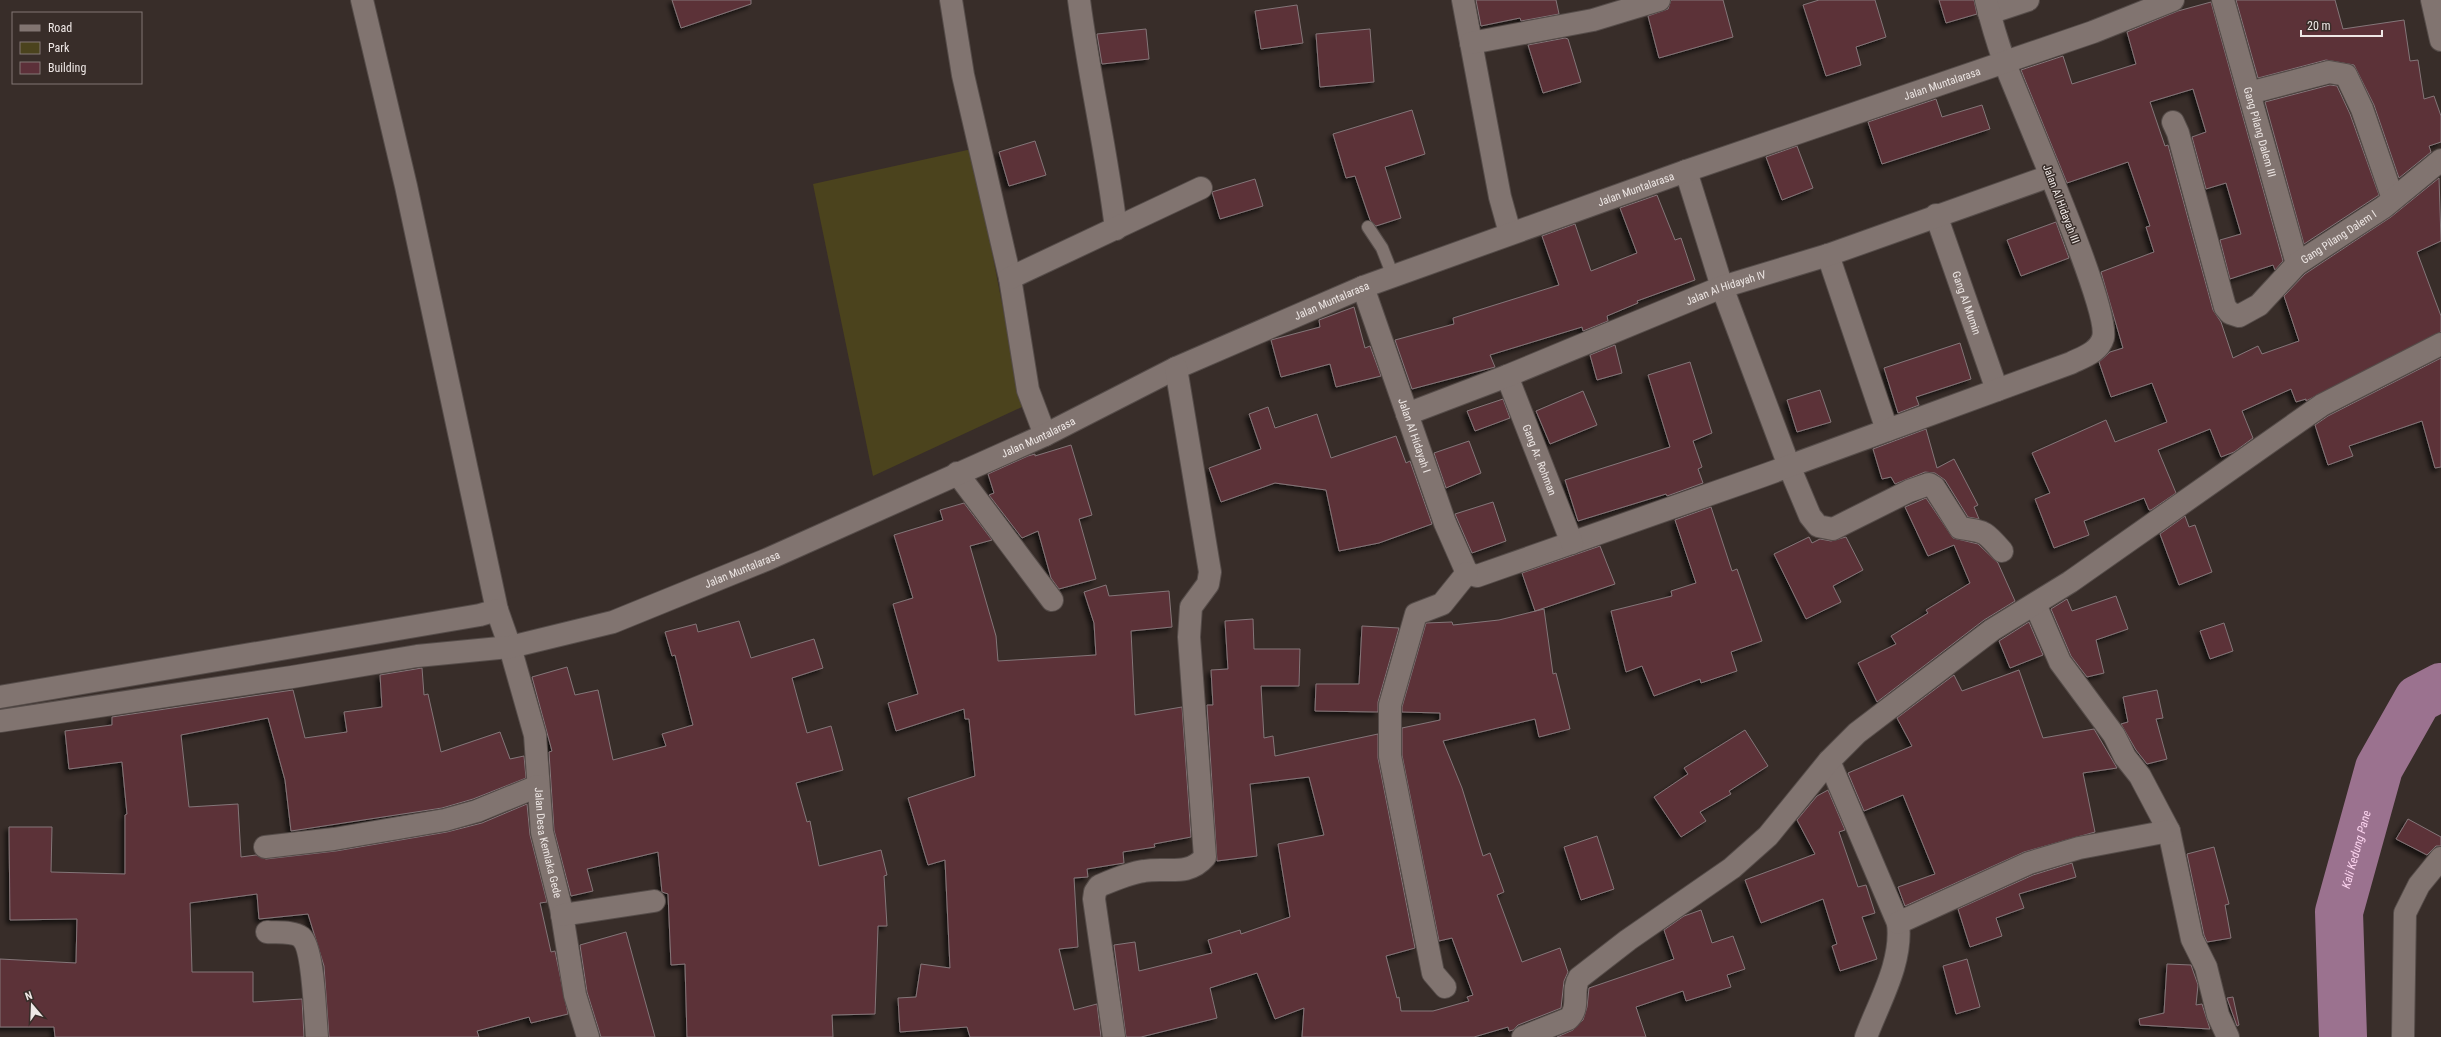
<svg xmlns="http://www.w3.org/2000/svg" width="2441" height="1037" font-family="'Roboto Condensed',sans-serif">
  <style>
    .green { fill: #4b431d }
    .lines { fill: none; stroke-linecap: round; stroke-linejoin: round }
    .river { stroke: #9b728f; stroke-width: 48 }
    .building { fill: #5c3039; stroke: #847678; filter: url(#shadow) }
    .service-casing { stroke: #554c49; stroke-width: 14 }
    .minor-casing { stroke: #554c49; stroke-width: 24 }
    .service { stroke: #817470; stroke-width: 12 }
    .minor { stroke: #817470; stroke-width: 22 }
    .labels { text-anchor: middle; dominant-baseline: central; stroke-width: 3; stroke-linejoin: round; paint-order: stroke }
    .street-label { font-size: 11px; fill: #eee7e5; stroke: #382d29 }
    .water-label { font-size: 12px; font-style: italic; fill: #fcd4ef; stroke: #382d29 }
  </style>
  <defs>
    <filter id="shadow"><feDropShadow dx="-3.5" dy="3.5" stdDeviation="2" flood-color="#0009"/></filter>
  </defs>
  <rect width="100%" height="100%" fill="#382d29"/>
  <path class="green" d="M 972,149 L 1022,407 L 873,476 L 813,184 Z"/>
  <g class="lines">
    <path class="river" id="s1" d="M 2343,1037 L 2339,912 L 2379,768 L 2418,699 L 2441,687"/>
  </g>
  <path class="building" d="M 672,0 L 751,0 L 751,4 L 681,28 Z
    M 1476,0 L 1556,0 L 1559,14 L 1521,21 L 1520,18 L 1481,26 Z
    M 1671,0 L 1723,0 L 1733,37 L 1659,58 L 1648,16 L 1668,9 Z
    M 1819,0 L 1875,0 L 1886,37 L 1856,47 L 1861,65 L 1826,76 L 1803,5 Z
    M 1939,0 L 1974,0 L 1977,14 L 1946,23 Z
    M 2236,0 L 2335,0 L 2343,29 L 2404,20 L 2410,61 L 2418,60 L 2424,99 L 2434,96 L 2441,116 L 2441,142 L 2429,146 L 2431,152 L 2399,178 L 2374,105 L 2354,65 L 2326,60 L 2258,78 Z
    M 2211,2 L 2283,261 L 2275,270 L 2273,265 L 2230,279 L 2220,240 L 2241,234 L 2226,183 L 2206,189 L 2192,137 L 2206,132 L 2193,89 L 2150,102 L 2165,146 L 2168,145 L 2213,310 L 2221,322 L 2233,358 L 2258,346 L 2262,354 L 2299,341 L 2284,296 L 2305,274 L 2391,217 L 2439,178 L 2441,241 L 2417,252 L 2441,316 L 2441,332 L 2306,401 L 2306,399 L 2296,402 L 2291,389 L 2242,411 L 2253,438 L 2234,452 L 2221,457 L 2210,429 L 2158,450 L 2176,493 L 2151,510 L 2149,510 L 2144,498 L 2084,521 L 2089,535 L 2054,548 L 2035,499 L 2050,493 L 2032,453 L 2106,420 L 2115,442 L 2167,422 L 2152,383 L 2111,397 L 2099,362 L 2110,352 L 2123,348 L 2101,272 L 2154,252 L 2146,227 L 2150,226 L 2128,162 L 2067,183 L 2021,70 L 2063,56 L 2072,84 L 2136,64 L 2127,32 L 2178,11 Z
    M 1297,5 L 1303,43 L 1261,49 L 1255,11 Z
    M 1146,29 L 1149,59 L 1102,64 L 1097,34 Z
    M 1370,29 L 1374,82 L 1320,87 L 1316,34 Z
    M 1565,38 L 1568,39 L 1581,82 L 1543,93 L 1528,45 Z
    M 2330,85 L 2337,86 L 2350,114 L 2379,195 L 2304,244 L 2265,102 Z
    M 1936,99 L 1942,117 L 1982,105 L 1990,129 L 1882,164 L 1868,122 Z
    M 1412,110 L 1425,154 L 1385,167 L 1401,218 L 1376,226 L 1370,220 L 1355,176 L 1346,178 L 1333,134 Z
    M 1035,141 L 1046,175 L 1009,186 L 999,152 Z
    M 1797,146 L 1813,188 L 1782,200 L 1766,157 Z
    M 1255,179 L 1263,206 L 1220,219 L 1212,192 Z
    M 1657,195 L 1675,240 L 1681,238 L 1695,280 L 1637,301 L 1638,303 L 1607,316 L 1608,321 L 1583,331 L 1582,327 L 1490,355 L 1495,367 L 1412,389 L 1395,340 L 1454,324 L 1453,318 L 1559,285 L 1542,236 L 1575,224 L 1591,271 L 1637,253 L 1620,208 Z
    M 2056,222 L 2069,258 L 2021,276 L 2007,240 Z
    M 1354,307 L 1365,348 L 1370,346 L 1381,376 L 1336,387 L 1330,364 L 1281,377 L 1271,340 L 1320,327 L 1319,320 Z
    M 1960,343 L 1971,379 L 1916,397 L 1919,405 L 1898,413 L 1884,368 Z
    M 1615,345 L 1622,373 L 1597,380 L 1590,355 Z
    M 2441,358 L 2441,467 L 2435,468 L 2422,421 L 2349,446 L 2353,456 L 2328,465 L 2315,425 L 2328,416 Z
    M 1690,362 L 1712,433 L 1693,441 L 1702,467 L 1698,469 L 1703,483 L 1667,496 L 1666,494 L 1578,521 L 1565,480 L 1670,447 L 1648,375 Z
    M 1820,390 L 1831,422 L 1797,432 L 1787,400 Z
    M 1583,391 L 1597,425 L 1550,444 L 1536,411 Z
    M 1503,399 L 1510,418 L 1475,431 L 1467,411 Z
    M 1268,407 L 1275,428 L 1317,414 L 1331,458 L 1396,436 L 1406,463 L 1410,461 L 1432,524 L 1379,543 L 1339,551 L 1326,490 L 1275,483 L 1221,502 L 1209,468 L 1261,449 L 1249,414 Z
    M 1926,429 L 1937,468 L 1954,459 L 1978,505 L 1974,507 L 1979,519 L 1968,517 L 1945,480 L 1935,473 L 1925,472 L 1895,484 L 1891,477 L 1882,479 L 1873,449 Z
    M 1469,441 L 1481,473 L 1446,488 L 1434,453 Z
    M 1071,445 L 1092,515 L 1079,519 L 1096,579 L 1059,589 L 1051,578 L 1038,531 L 1022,538 L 989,495 L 994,493 L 988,474 L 1028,456 L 1035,454 L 1035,456 Z
    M 1926,498 L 1953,538 L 1978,544 L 1998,563 L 2015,601 L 1984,620 L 1877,702 L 1858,663 L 1896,644 L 1891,636 L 1928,613 L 1926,610 L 1970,583 L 1954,545 L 1928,556 L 1905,507 Z
    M 1493,502 L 1506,541 L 1472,553 L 1455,514 Z
    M 964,503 L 992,540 L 970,546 L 996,636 L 998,661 L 1096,655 L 1094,623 L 1084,592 L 1106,585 L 1109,596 L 1169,591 L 1172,627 L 1131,631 L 1135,715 L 1182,707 L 1191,837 L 1154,844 L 1155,847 L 1123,852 L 1124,863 L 1087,869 L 1088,877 L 1074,878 L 1078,947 L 1059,949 L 1074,1010 L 1097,1004 L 1101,1037 L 970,1037 L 967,1027 L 900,1032 L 898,998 L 916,997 L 921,964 L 950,968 L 945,860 L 928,865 L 908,798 L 975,776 L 969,719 L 965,719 L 964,709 L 896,731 L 888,703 L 918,694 L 893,604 L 913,598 L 894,535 L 943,520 L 940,510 Z
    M 1711,507 L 1732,571 L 1737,569 L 1762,641 L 1731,652 L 1737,671 L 1701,683 L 1700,679 L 1654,696 L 1642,666 L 1626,672 L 1611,611 L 1672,596 L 1671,591 L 1696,583 L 1675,520 Z
    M 2185,516 L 2189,527 L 2195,525 L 2212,572 L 2179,585 L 2160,534 Z
    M 1809,537 L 1812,543 L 1820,539 L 1831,541 L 1846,537 L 1863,570 L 1833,586 L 1841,602 L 1806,619 L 1774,554 Z
    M 1600,546 L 1615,584 L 1535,611 L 1522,573 Z
    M 2116,596 L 2128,629 L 2096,640 L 2104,673 L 2087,677 L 2071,656 L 2051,609 L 2067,599 L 2072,611 Z
    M 1544,609 L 1553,674 L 1556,673 L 1570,729 L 1539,737 L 1535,719 L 1443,741 L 1462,788 L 1483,856 L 1490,853 L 1504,892 L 1497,895 L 1522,962 L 1560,948 L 1568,972 L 1564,981 L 1561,1008 L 1518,1025 L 1513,1030 L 1509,1031 L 1508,1027 L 1474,1037 L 1302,1037 L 1304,1008 L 1275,1019 L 1257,973 L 1210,988 L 1217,1018 L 1141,1037 L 1126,1037 L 1114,945 L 1135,942 L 1139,971 L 1212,953 L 1208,940 L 1240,930 L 1241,934 L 1290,917 L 1278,844 L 1324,835 L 1309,777 L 1250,784 L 1257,856 L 1217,861 L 1207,705 L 1213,705 L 1211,670 L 1228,669 L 1225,621 L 1253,619 L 1254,649 L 1300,649 L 1299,686 L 1261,686 L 1264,738 L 1273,736 L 1275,756 L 1378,734 L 1378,758 L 1415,948 L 1386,956 L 1397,998 L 1399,997 L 1401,1011 L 1433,1011 L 1469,1001 L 1467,997 L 1473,995 L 1452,938 L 1439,941 L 1402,755 L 1402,728 L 1440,720 L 1440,713 L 1402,712 L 1402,707 L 1426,623 L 1452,622 L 1453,625 L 1499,620 Z
    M 739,621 L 751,658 L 814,639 L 823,668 L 792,678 L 807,733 L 831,726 L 843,770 L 796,783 L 807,822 L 810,821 L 819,866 L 881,850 L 887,875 L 884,876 L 887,926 L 878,926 L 875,1014 L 832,1015 L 833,1037 L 687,1037 L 685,964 L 671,965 L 668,894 L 662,892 L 658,852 L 587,869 L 593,891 L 571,896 L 554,830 L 549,752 L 552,751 L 532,677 L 567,667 L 575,695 L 598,690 L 613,760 L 666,746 L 662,734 L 693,725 L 675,655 L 672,656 L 665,632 L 696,624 L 698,632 Z
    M 2029,622 L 2043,655 L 2010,668 L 1999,641 Z
    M 2224,623 L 2233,651 L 2210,659 L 2200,631 Z
    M 1362,626 L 1399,628 L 1378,702 L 1378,712 L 1315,711 L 1316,684 L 1359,684 Z
    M 422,668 L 424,695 L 428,694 L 441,752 L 500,732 L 510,759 L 524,756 L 526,778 L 473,799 L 442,808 L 291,831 L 285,780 L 268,718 L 181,735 L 189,807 L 238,804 L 241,857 L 256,855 L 266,859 L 336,851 L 447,832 L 482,823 L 527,804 L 530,835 L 547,902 L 540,903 L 551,952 L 555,951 L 568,1014 L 531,1023 L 529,1017 L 507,1023 L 477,1031 L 479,1037 L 329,1037 L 324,966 L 308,914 L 259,919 L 257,894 L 190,903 L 192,972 L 253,972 L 253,1002 L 302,999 L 304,1037 L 55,1037 L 54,1027 L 0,1027 L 0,959 L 76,963 L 77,919 L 10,920 L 9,827 L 52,827 L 51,872 L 125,874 L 125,815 L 127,814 L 122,762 L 69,769 L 65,731 L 112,725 L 112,717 L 293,690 L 305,738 L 347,732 L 344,712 L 382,707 L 380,675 Z
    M 2019,670 L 2043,738 L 2094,729 L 2117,768 L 2083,773 L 2095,832 L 2024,852 L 1905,906 L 1898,887 L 1935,874 L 1903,795 L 1864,811 L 1848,773 L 1912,746 L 1897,718 L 1954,675 L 1962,691 Z
    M 2157,690 L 2163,718 L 2156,719 L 2167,759 L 2147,764 L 2136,750 L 2121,724 L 2128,722 L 2123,697 Z
    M 1745,730 L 1768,766 L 1729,791 L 1731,794 L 1700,812 L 1706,821 L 1681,837 L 1654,797 L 1688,774 L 1684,768 Z
    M 1828,790 L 1845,830 L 1839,832 L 1858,887 L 1866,885 L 1875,913 L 1862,917 L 1877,959 L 1840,971 L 1832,946 L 1837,944 L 1823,899 L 1761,923 L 1745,880 L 1815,854 L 1797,820 L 1817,796 Z
    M 2408,819 L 2441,837 L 2441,846 L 2436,846 L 2427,855 L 2396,839 Z
    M 1597,836 L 1614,889 L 1581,900 L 1564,847 Z
    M 2214,847 L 2229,904 L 2225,905 L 2231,938 L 2207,942 L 2204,935 L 2187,854 Z
    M 2072,863 L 2076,877 L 2019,894 L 2024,908 L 1996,918 L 2002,936 L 1970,947 L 1958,909 L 2033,875 Z
    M 1701,910 L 1712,943 L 1733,936 L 1745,969 L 1727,975 L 1731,987 L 1686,1001 L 1683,991 L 1636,1007 L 1646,1037 L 1557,1037 L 1573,1030 L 1583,1020 L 1587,1007 L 1589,988 L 1674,959 L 1664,930 L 1684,916 Z
    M 626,932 L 635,965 L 655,1037 L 601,1037 L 587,992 L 580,945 Z
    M 1967,959 L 1980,1007 L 1956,1014 L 1943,966 Z
    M 2167,964 L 2191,965 L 2198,985 L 2196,1005 L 2202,1004 L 2210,1029 L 2140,1025 L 2139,1019 L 2164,1013 Z
    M 2233,997 L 2239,1025 L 2237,1026 L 2227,998 Z"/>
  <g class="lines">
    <defs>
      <path id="service" d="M 1368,227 L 1382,248 L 1393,276"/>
      <g id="minor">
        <path d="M 362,0 L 406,186 L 497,610"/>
        <path d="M 951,0 L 963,75 L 1010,278 L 1028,390 L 1045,435"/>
        <path d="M 1079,0 C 1089,77 1107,152 1116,229"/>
        <path d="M 1463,0 L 1500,197 L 1510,233"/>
        <path id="s2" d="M 2223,0 L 2297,264"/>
        <path d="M 2432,0 L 2441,40"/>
        <path d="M 1989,13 L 2028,0"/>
        <path d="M 1471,43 L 1593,20 L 1659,0"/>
        <path d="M 2249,93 L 2329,72 L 2346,75 L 2362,109 L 2393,199"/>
        <path id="s3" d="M 2173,122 L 2178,133 L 2225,307 L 2230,313 L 2239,316 L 2259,305 L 2297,264 L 2384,207 L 2441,160"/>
        <path d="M 1686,171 L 1722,287 L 1789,466 L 1810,516 L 1818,526 L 1833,529 L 1909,491 L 1929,484 L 1934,487 L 1960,528 C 1985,532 1984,530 2002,551"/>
        <path id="s4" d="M 1936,215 L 1997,390"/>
        <path d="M 1828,255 L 1887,430"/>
        <path d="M 1010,278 L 1201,188"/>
        <path id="s5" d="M 1363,287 L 1445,523 L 1467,573 L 1477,576 L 1762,476 L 2071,363 C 2083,357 2099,352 2103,338 C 2111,309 2020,104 2004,61 C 1997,41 1991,21 1986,0"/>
        <path id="s6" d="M 1507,376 L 1572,543"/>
        <path id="s7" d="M 1407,414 L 1507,376 L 1722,287 L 1828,255 L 2050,176"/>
        <path d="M 957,473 L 1052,600"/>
        <path d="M 2035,604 L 2060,662 L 2114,735 L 2125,757 L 2140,776 L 2169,831 L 2192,939 L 2206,967 L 2218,1015 L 2228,1037"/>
        <path id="s8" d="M 0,697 L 480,615 L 497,610 L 510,647 L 535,735 L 542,832 L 561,908 L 575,995 L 588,1037"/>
        <path id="s9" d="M 0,721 L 292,677 L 417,656 L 510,647 L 613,622 L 768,559 L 1045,435 L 1176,368 L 1363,287 L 1686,171 L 2093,32 L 2173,0"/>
        <path d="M 1829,761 L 1898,923 C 1903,962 1879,1002 1866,1037"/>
        <path d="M 265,847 L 334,839 L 445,820 L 477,811 L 538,786"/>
        <path d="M 562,915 L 654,901"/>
        <path d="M 1898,923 L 2029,863 L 2079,848 L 2169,831"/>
        <path d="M 267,932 C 277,933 293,931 301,937 C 314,948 315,1018 317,1037"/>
        <path d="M 1445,987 L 1433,973 L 1390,756 L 1390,705 L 1416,614 L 1442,604 L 1467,573"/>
        <path d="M 1114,1037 L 1094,899 L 1095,892 L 1099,886 C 1113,880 1129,873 1144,871 C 1167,867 1188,877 1205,857 L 1189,637 L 1191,607 L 1208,584 L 1210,572 L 1176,368"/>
        <path d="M 1523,1037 L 1568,1019 C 1581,1008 1571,991 1579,978 L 1628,940 L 1732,868 L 1768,836 L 1829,761 L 1857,733 L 1992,630 L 2070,582 L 2322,405 L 2441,344"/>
        <path d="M 2403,1037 L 2405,913 L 2419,885 L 2441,858"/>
      </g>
    </defs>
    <use href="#service" class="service-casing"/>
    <use href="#minor" class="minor-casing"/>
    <use href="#service" class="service"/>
    <use href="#minor" class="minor"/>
  </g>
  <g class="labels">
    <g class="street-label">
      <text stroke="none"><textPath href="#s9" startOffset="2057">Jalan Muntalarasa</textPath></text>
      <text stroke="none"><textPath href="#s2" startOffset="137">Gang Pilang Dalem III</textPath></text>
      <text stroke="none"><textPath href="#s9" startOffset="1733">Jalan Muntalarasa</textPath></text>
      <text transform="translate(2061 204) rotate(69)">Jalan Al Hidayah III</text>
      <text stroke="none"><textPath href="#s3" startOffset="338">Gang Pilang Dalem I</textPath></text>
      <text stroke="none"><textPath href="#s7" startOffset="343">Jalan Al Hidayah IV</textPath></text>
      <text stroke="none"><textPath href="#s9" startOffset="1409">Jalan Muntalarasa</textPath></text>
      <text stroke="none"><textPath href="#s4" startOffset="93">Gang Al Mumin</textPath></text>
      <text stroke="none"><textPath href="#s5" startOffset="157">Jalan Al Hidayah I</textPath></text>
      <text stroke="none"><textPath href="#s9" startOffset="1085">Jalan Muntalarasa</textPath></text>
      <text stroke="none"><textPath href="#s6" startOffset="90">Gang Ar. Rohman</textPath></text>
      <text stroke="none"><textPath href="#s9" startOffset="761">Jalan Muntalarasa</textPath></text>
      <text stroke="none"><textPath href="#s8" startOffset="744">Jalan Desa Kemlaka Gede</textPath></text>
    </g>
    <g class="water-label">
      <text stroke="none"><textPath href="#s1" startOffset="190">Kali Kedung Pane</textPath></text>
    </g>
  </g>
  <rect x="12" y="12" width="130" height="72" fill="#382d29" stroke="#817774"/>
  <rect x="20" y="25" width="20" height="6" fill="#817470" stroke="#817774"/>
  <text x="48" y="32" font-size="12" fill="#eee7e5">Road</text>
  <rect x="20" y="42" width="20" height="12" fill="#4b431d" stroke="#817774"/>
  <text x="48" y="52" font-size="12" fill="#eee7e5">Park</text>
  <rect x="20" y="62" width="20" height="12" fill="#5c3039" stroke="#817774"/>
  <text x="48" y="72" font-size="12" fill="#eee7e5">Building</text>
  <g transform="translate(32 1005) rotate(341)" stroke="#382d29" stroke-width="3" paint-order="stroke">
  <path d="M0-3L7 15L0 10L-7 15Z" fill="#eee7e5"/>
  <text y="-6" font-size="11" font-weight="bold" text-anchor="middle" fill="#eee7e5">N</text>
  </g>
  <path d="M2301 30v6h81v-6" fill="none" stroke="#eee7e5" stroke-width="2"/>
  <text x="2307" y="30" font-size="12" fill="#eee7e5" stroke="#382d29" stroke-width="3" paint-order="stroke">20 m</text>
</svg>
